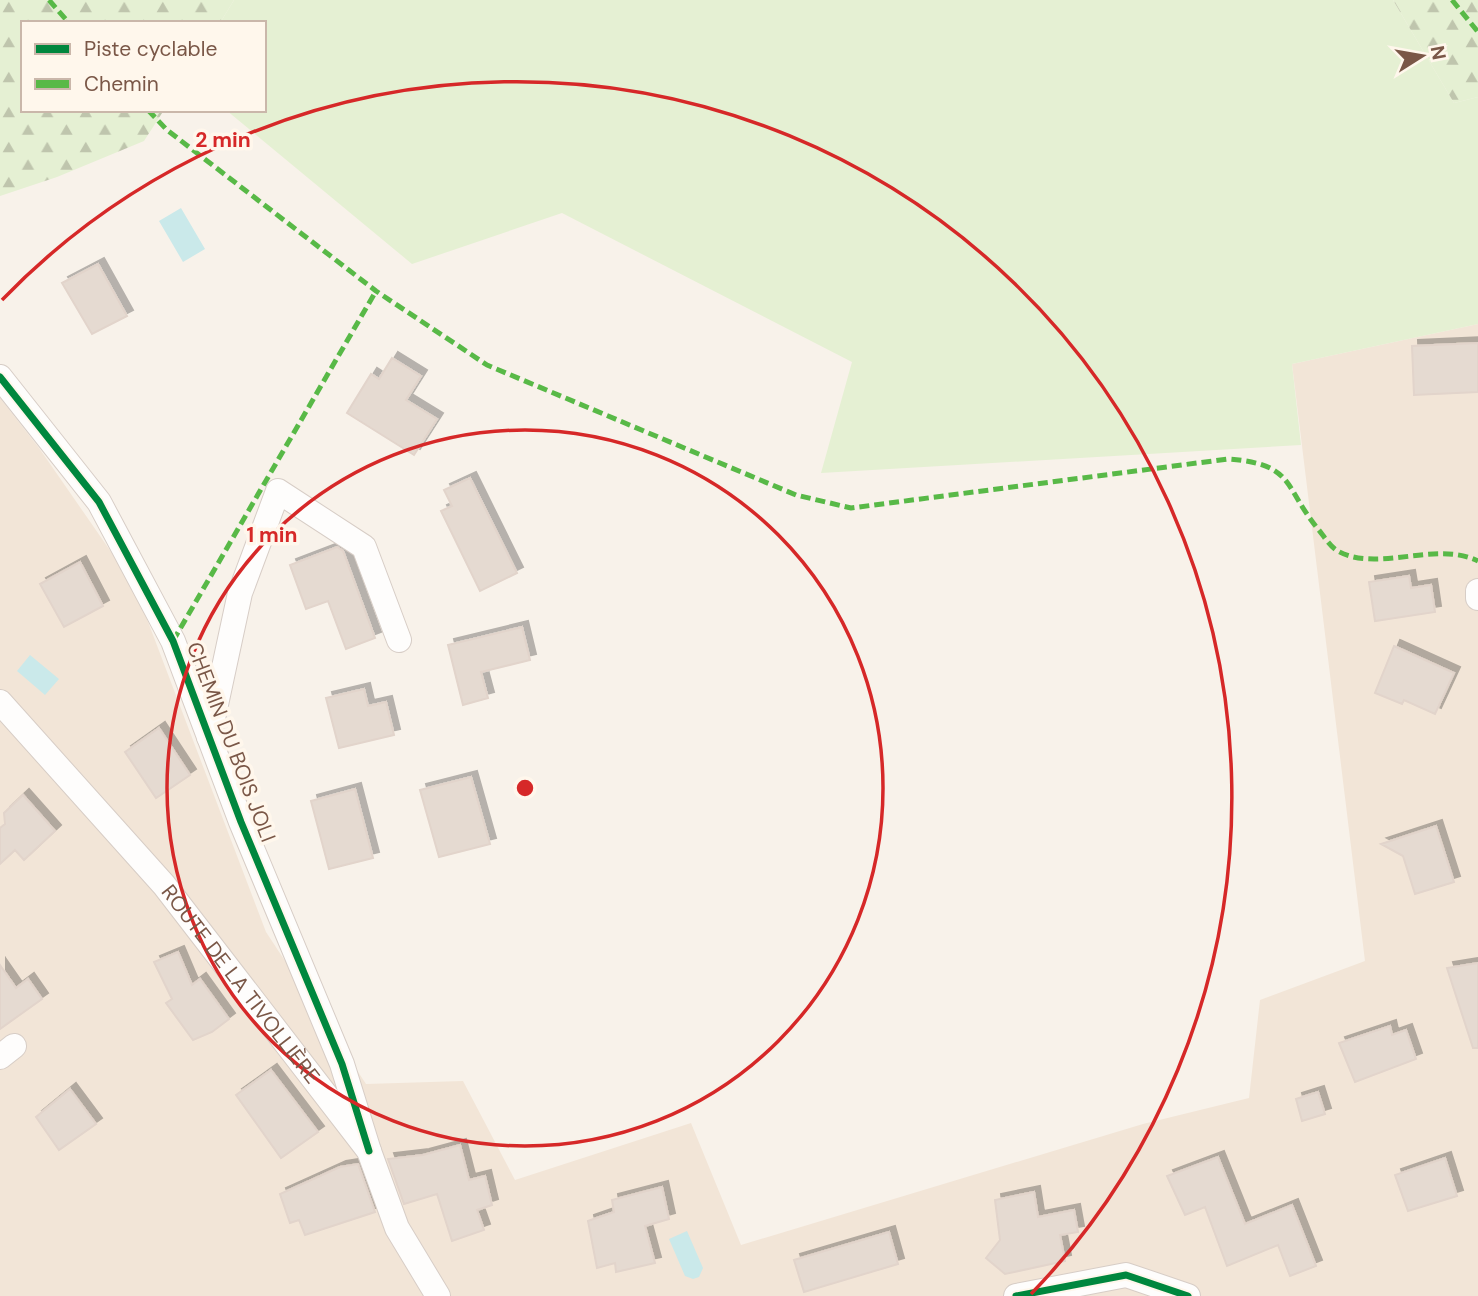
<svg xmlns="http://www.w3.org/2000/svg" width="1478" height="1296" font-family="'DM Sans',sans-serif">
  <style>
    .residential { fill: #f2e5d7 }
    .grass { fill: #e5f0d3 }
    .forest { fill: url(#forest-firs) }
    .water { fill: #cae9ea }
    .building { fill: #e5dad1; stroke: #e2d4cb; stroke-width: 2; filter: url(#shadow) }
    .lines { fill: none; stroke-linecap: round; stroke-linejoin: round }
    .minor-casing { stroke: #d7cdc6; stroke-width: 26 }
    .minor { stroke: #fefdfc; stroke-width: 24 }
    .quiet { stroke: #58b947; stroke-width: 5; stroke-dasharray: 10 5; stroke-linecap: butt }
    .cycleway-casing { stroke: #fff7ec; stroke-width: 11 }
    .cycleway { stroke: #00873e; stroke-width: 7 }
    .ring { fill: none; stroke: #d62828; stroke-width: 3.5 }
    .labels { text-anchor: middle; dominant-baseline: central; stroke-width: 7; stroke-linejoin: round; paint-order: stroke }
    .street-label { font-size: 21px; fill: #7a5747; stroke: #fff7ec }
    .centre { fill: #d62828; stroke: #fff7ec; stroke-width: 3.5 }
    .ring-label { font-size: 21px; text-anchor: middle; font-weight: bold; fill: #d62828; stroke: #fff7ec; stroke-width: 7; stroke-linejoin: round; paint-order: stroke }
  </style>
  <defs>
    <pattern id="forest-firs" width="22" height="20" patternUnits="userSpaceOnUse" patternTransform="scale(1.75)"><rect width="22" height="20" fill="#e5f0d3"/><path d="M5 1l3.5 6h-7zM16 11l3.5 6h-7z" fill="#bfc5ad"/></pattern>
    <filter id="shadow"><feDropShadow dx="6" dy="-6" stdDeviation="0" flood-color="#0004"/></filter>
  </defs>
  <rect width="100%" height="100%" fill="#f8f2ea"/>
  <path class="residential" d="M 1478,324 L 1478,1296 L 0,1296 L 0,398 L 39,448 L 134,585 L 266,932 L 366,1084 L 463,1081 L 515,1180 L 691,1123 L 741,1245 L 1143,1124 L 1249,1098 L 1260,1000 L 1365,961 L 1292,364 Z"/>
  <path class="grass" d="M 234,0 L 1393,0 L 1454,103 L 1478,97 L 1478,324 L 1292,364 L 1301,445 L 821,473 L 852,362 L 562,213 L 412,264 L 226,110 L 264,110 L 264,23 L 220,23 Z"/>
  <path class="forest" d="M 0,0 L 234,0 L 220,23 L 23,23 L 23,110 L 164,110 L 144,141 L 57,177 L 0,196 Z
    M 1393,0 L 1478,0 L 1478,97 L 1454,103 Z"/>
  <path class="water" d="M 181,208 L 205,249 L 183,262 L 159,221 Z
    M 30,655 L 59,679 L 45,695 L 17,671 Z
    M 687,1231 L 703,1268 L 699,1277 L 693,1279 L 685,1276 L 669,1239 Z"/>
  <path class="building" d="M 98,264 L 127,316 L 92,334 L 62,283 Z
    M 1478,343 L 1478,392 L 1414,395 L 1412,346 Z
    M 392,358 L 421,376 L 406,400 L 437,419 L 414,455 L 347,413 L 371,374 L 379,379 Z
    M 470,478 L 517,573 L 480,591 L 441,511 L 452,506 L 444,490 Z
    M 337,547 L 343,551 L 375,638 L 346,649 L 328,601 L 306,609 L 290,565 Z
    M 80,562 L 103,606 L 64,627 L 40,584 Z
    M 1409,576 L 1411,588 L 1431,585 L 1435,612 L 1375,621 L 1369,582 Z
    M 522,627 L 530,660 L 481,672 L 488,698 L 463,705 L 448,645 Z
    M 1394,646 L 1454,673 L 1435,714 L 1404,700 L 1402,704 L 1375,693 Z
    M 364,689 L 368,706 L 386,702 L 394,735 L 339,748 L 326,698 Z
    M 159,728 L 190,775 L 156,798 L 125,752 Z
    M 471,777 L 490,844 L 439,857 L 420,790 Z
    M 355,789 L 373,858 L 329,869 L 311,801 Z
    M 23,795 L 55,831 L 24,860 L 15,850 L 0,864 L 0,828 L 5,824 L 4,813 Z
    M 1436,826 L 1454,882 L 1415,894 L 1403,856 L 1381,844 Z
    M 178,952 L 192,985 L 200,979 L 229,1019 L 212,1032 L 193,1040 L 166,1003 L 172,999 L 154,962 Z
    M 1478,963 L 1478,1048 L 1473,1048 L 1447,968 Z
    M 0,965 L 16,988 L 28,979 L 42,999 L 0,1029 Z
    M 1390,1026 L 1392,1035 L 1406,1030 L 1416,1059 L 1355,1082 L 1339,1043 Z
    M 271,1070 L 318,1132 L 281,1158 L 236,1095 Z
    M 70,1089 L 96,1124 L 59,1150 L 36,1117 Z
    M 1318,1092 L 1325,1114 L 1302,1121 L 1296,1099 Z
    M 460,1145 L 469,1180 L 485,1176 L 492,1205 L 477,1210 L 484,1230 L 452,1241 L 437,1194 L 404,1204 L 388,1159 L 423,1155 Z
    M 1218,1157 L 1245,1224 L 1292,1205 L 1316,1266 L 1290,1276 L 1278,1245 L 1227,1266 L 1205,1207 L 1185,1215 L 1167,1176 Z
    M 1445,1158 L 1457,1196 L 1408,1211 L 1395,1175 Z
    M 358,1164 L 375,1212 L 305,1235 L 299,1220 L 290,1223 L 280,1194 L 340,1167 Z
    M 662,1187 L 669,1219 L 645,1226 L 655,1263 L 616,1272 L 615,1263 L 597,1268 L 588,1221 L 614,1212 L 612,1200 Z
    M 1034,1192 L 1038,1217 L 1074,1210 L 1078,1232 L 1060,1235 L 1065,1261 L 1005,1274 L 986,1258 L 1000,1240 L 995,1200 Z
    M 889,1232 L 898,1264 L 804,1292 L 794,1260 Z"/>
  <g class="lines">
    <defs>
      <g id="minor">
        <path d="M 0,377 L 99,502 L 173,641 L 241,822 L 342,1064 L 369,1151"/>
        <path d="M 1478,591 L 1478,598"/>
        <path id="s1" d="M 0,702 L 164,885 L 369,1151 L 397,1228 L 438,1296"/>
        <path d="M 209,737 L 240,593 L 278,491 L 364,547 L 399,640"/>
        <path d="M 0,1057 L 14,1046"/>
        <path d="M 1016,1296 L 1126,1275 L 1188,1296"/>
      </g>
    </defs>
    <use href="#minor" class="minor-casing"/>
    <use href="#minor" class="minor"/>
    <path class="quiet" d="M 49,0 L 69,23
      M 1452,0 L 1478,32
      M 148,110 L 167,130 L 376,291 L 487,365 L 796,495 L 851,508 L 1228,459 C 1295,464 1283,486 1318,529 C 1323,535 1329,545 1336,550 C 1375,574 1436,540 1478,561
      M 173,641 L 376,291"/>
    <defs>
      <path id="cycleway" d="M 0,377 L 99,502 L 173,641 L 241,822 L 342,1064 L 369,1151
        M 1016,1296 L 1126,1275 L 1188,1296"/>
    </defs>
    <use href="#cycleway" class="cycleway-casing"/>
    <use href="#cycleway" class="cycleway"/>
  </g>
  <g class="ring">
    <circle cx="525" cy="788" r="358"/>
    <path d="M2 300A715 715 0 1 1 1031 1294"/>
  </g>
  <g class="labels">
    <g class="street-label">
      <text transform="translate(231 742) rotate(69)">CHEMIN DU BOIS JOLI</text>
      <text stroke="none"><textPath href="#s1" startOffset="371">ROUTE DE LA TIVOLLIÈRE</textPath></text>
    </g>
  </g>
  <circle cx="525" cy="788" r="10" class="centre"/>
  <g class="ring-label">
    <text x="223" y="147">2 min</text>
    <text x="272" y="542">1 min</text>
  </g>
  <rect x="21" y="21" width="245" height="91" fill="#fff7ec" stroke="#cab7aa" stroke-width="2"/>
  <rect x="35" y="44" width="35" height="10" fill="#00873e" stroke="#cab7aa" stroke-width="2"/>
  <text x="84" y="56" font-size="21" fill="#7a5747">Piste cyclable</text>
  <rect x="35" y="79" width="35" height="10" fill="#58b947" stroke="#cab7aa" stroke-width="2"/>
  <text x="84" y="91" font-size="21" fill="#7a5747">Chemin</text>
  <g transform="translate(1422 56) rotate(79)" stroke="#fff7ec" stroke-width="5" paint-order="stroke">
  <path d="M0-5L12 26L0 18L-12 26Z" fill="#7a5747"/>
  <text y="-10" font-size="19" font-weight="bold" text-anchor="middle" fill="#7a5747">N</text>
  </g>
</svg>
